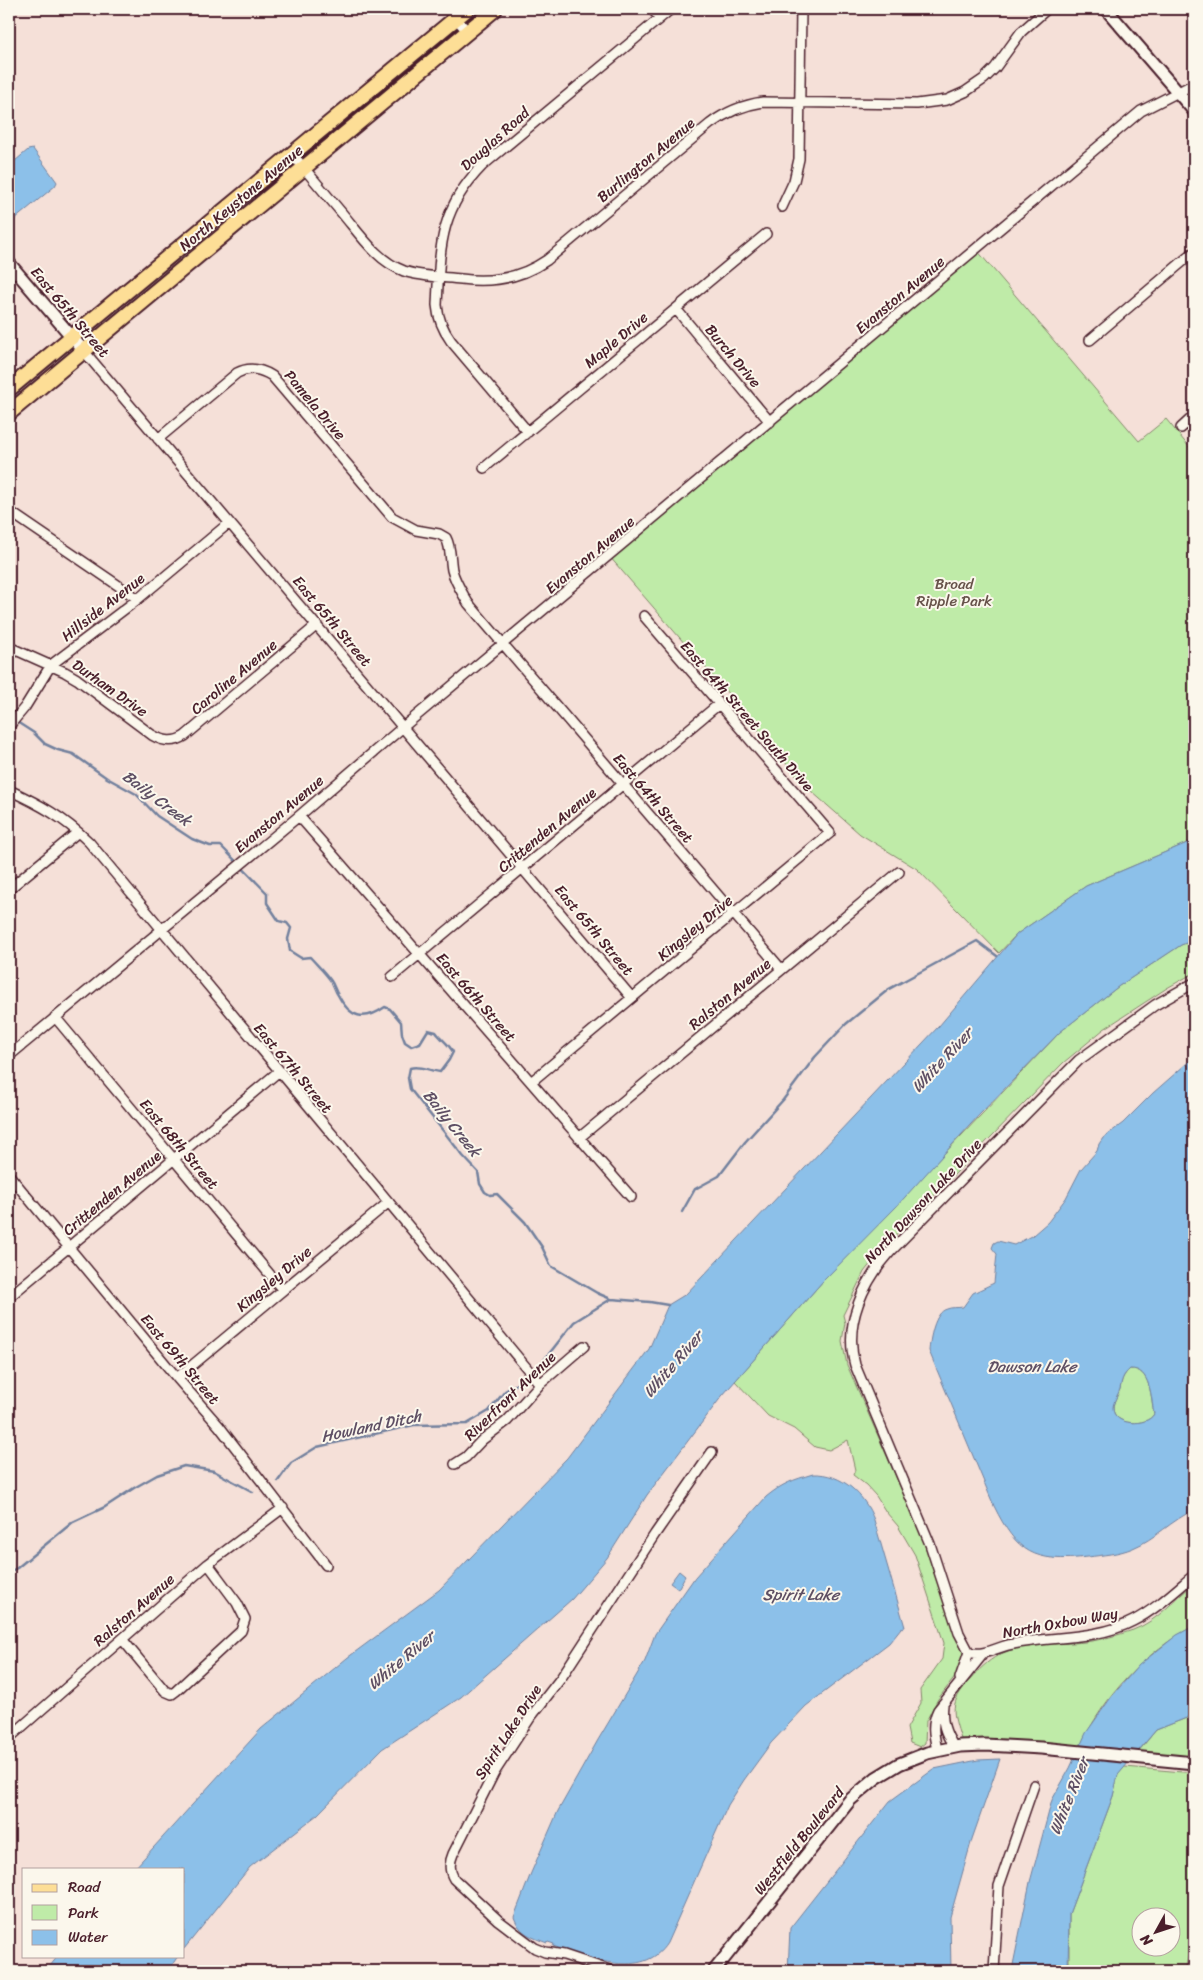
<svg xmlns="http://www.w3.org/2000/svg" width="1203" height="1980" font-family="Sriracha,sans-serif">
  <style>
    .green { fill: #bfeba8; stroke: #84856a; fill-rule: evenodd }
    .water { fill: #8cc0e9; stroke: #72809d; fill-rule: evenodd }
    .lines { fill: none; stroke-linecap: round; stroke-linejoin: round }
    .stream { stroke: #72809d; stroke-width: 2.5 }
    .minor-casing { stroke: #4a1f2b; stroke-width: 12 }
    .tertiary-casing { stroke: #4a1f2b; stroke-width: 15 }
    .primary-casing { stroke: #4a1f2b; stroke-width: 18 }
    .minor { stroke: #fbf7ec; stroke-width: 9 }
    .tertiary { stroke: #fbf7ec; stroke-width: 11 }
    .primary { stroke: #fdde96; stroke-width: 14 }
    .labels { text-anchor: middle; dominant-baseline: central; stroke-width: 4; stroke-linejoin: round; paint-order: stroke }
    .street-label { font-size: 15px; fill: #4a1f2b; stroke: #fbf7ec }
    .park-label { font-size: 15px; fill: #67524a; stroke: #fbf7ec }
    .water-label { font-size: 16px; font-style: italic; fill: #5e4f64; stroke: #fbf7ec }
  </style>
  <rect width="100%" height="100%" fill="#f5e0d8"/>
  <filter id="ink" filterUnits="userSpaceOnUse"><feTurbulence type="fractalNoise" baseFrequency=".02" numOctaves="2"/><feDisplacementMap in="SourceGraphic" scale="10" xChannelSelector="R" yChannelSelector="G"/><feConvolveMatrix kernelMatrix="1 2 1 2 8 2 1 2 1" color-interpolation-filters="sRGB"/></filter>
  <g filter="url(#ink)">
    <path class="green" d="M 976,249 L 1139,441 L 1166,419 L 1194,453 L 1194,840 L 1086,886 L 1017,934 L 999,953 L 917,869 L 860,834 L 803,784 L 743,711 L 609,556 Z
      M 1194,940 L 1194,973 L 1167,988 L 1104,1029 L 1063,1063 L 884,1247 L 864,1272 L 843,1315 L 845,1323 L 842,1341 L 847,1365 L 921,1534 L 949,1617 L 963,1652 L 962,1661 L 956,1676 L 938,1699 L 926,1721 L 925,1743 L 920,1747 L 910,1743 L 907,1728 L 921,1703 L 920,1690 L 942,1659 L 944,1643 L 915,1555 L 898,1526 L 886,1512 L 876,1496 L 866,1485 L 853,1475 L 855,1470 L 848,1440 L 829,1450 L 815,1447 L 794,1429 L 768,1416 L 735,1381 L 823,1281 L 1060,1032 L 1119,986 L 1181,945 Z
      M 1130,1369 C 1151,1368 1151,1398 1154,1414 C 1147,1427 1113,1426 1113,1408 C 1113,1402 1118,1395 1120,1389 C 1122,1380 1122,1376 1130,1369 Z
      M 1194,1584 L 1194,1626 C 1146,1651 1103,1697 1080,1747 L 961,1739 C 952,1711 949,1703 970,1680 C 978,1671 987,1661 999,1655 C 1024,1642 1057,1645 1085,1642 C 1101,1640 1118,1635 1133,1630 C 1158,1621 1174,1599 1194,1584 Z
      M 1194,1715 L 1194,1757 L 1138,1752 L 1156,1730 Z
      M 1125,1767 L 1194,1773 L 1194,1931 L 1185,1971 L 1069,1971 L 1069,1914 L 1113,1796 L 1118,1774 ZM 1140,1918 L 1170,1918 L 1170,1948 L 1140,1948 Z"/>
    <path class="water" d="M 33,149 L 57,182 L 55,186 L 9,224 L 9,166 L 28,150 Z
      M 1194,840 L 1194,940 L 1181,945 L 1119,986 L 1060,1032 L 980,1114 L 896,1207 L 823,1281 L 722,1396 L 647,1495 L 607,1558 L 572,1599 L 461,1697 L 382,1749 L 317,1815 L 250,1867 L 184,1949 L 184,1869 L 134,1869 L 261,1729 L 347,1658 L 439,1590 L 567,1458 L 649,1349 L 668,1305 L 686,1294 L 939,1026 L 1017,934 L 1086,886 Z
      M 1194,1057 L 1194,1510 C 1172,1520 1155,1539 1133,1548 C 1119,1554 1102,1555 1088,1557 C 1034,1563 1017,1553 994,1506 L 929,1351 C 930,1340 934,1312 947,1309 C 951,1307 958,1308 963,1307 L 973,1293 L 994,1283 L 997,1254 L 992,1248 L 994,1243 L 998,1241 L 1014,1245 L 1033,1235 L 1048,1222 L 1066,1198 L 1081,1169 L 1097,1151 L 1099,1144 L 1103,1138 L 1123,1123 L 1153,1093 ZM 1130,1369 C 1151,1368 1151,1398 1154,1414 C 1147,1427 1113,1426 1113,1408 C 1113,1402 1118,1395 1120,1389 C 1122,1380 1122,1376 1130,1369 Z
      M 813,1474 C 842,1473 865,1495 874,1520 L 905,1627 L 901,1628 L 889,1643 L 806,1706 L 771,1743 L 744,1780 L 728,1805 L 667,1943 C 644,1980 590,1959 553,1946 L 554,1944 L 548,1942 L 547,1943 C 532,1937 520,1934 514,1917 L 531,1873 L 558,1811 L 598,1740 L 645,1661 L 655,1634 L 695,1577 L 766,1497 C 783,1483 793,1480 813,1474 Z
      M 679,1571 L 685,1576 L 678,1589 L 670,1583 Z
      M 1194,1626 L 1194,1715 L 1156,1730 L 1118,1775 L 1113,1796 L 1069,1914 L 1068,1971 L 1013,1971 L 1013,1965 L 1030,1882 L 1052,1800 L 1070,1768 L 1086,1733 L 1112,1696 L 1139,1665 L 1177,1635 Z
      M 1000,1759 L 972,1839 L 950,1917 L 951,1971 L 788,1971 L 790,1928 L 890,1801 L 934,1769 L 978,1760 Z
      M 58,1956 L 178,1956 L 168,1971 L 46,1971 Z"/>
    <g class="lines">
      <path class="stream" d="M 17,722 L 34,733 L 45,744 L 58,750 L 73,754 L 107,778 L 136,794 L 157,816 L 192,839 L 210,846 L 221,846 L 267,893 L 267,903 L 279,921 L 287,923 L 291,928 L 288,939 L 290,951 L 301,958 L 310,957 C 317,965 325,972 331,981 C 334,985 335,991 338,995 C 350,1018 364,1022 385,1007 L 390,1009 L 401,1022 L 402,1034 L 405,1042 L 411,1046 L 420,1043 L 428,1030 L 436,1032 C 441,1039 449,1044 453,1052 L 449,1060 L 440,1072 C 430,1071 420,1065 410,1068 L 408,1078 L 410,1089 L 463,1156 L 478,1172 L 480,1184 L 485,1192 L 490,1195 L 497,1194 L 525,1222 L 542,1247 L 551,1266 L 597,1293 L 611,1299 L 650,1302 L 668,1305
        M 682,1212 L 695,1189 L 719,1176 L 745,1142 L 783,1100 L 815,1057 L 846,1024 L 889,989 L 977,941 L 997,956
        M 278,1481 L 291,1463 L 317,1447 L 414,1425 L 467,1424 L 489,1411 L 505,1391 L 520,1382 L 541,1364 L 574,1322 L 611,1299
        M 9,1572 L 17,1568 L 73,1522 L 105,1507 L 134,1488 L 157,1475 L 184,1466 L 214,1471 L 253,1492"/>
      <defs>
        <path id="minor" d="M 448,9 L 467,31
          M 652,9 L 660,18
          M 292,154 C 308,173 325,193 341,212 C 359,233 377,261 404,271 C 422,277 442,277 461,279 C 492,283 521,278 547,260 L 710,124 C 726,112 743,105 763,102 L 917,104 L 947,100 L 965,92 L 984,79 L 995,68 L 1021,32 L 1047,9
          M 782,207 L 794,181 L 799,159 L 801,9
          M 676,309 L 770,422
          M 1090,340 L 1194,252
          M 83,350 L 632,998
          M 1181,428 L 1194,416
          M 528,432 L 451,341 C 443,330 438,318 437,305 C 440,247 439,210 482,166 L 671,9
          M 158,439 L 237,373 C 250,366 261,369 272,376 L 392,517 L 416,530 L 439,534 L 446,538 C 451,547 450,559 452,570 C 455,582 462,592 468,603 L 781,969
          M 484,468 L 766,234
          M 9,511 L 138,599
          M 9,647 L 65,672 L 77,679 L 152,735 C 164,742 174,743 185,736 L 317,625
          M 9,726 L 25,707 L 51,665 L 138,599 L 229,523
          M 9,790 C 41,805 63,817 89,842 L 540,1384
          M 299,816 L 631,1197
          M 9,889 L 78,832
          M 392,977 L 719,704
          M 1194,983 L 1155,1005 L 1079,1060 L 891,1251 C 864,1281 843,1323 855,1365 L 930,1544 L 959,1633 L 969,1652 C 984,1657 999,1646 1013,1644 C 1052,1636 1097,1640 1133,1621 C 1155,1610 1175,1591 1194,1575
          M 55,1017 L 282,1289
          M 9,1056 L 299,816 L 403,727 L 1141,111 L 1194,84
          M 531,1082 L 830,833 L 644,616
          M 579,1138 L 899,872
          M 9,1175 L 177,1378 L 219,1426 L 326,1565
          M 9,1297 L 278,1072
          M 177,1378 L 389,1202
          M 455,1464 L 466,1457 L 482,1440 L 507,1421 L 540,1384 L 584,1346
          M 122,1639 L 165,1691 L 172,1694 L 176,1691 L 241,1631 L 245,1619 L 237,1603 L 208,1564
          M 960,1678 L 969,1652
          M 943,1705 C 941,1722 945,1733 954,1747
          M 9,1738 L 208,1564 L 283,1508
          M 937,1750 C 934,1736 931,1724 938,1710 L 983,1654
          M 612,1971 L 564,1955 L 545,1952 L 535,1948 L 498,1920 L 454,1879 C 449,1871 449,1863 453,1854 L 494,1773 L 530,1718 L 561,1678 L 655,1534 L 712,1452
          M 994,1971 L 999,1886 L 1034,1785"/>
        <path id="tertiary" d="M 1106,9 L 1194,111
          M 9,263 L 83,350
          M 714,1971 L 850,1800 L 876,1778 L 899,1764 L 927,1753 L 960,1746 L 985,1745 L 1041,1748 L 1194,1763"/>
        <path id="primary" d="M 9,389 L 467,9
          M 9,413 L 495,9"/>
      </defs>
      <use href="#minor" class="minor-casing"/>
      <use href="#tertiary" class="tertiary-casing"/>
      <use href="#primary" class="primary-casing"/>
      <use href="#minor" class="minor"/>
      <use href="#tertiary" class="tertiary"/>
      <use href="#primary" class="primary"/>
    </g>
  </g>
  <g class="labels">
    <g class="street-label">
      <text transform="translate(495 139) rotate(-42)">Douglas Road</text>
      <text transform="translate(646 160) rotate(-40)">Burlington Avenue</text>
      <text transform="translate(241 198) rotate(-40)">North Keystone Avenue</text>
      <text transform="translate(900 295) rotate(-40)">Evanston Avenue</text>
      <text transform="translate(70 312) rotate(50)">East 65th Street</text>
      <text transform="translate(616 340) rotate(-40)">Maple Drive</text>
      <text transform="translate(733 356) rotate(50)">Burch Drive</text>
      <text transform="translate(315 405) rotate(50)">Pamela Drive</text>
      <text transform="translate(590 555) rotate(-40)">Evanston Avenue</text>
      <text transform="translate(103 607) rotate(-38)">Hillside Avenue</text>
      <text transform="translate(332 621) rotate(50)">East 65th Street</text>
      <text transform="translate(234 677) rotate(-40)">Caroline Avenue</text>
      <text transform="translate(110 688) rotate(35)">Durham Drive</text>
      <text transform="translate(747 716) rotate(49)">East 64th Street South Drive</text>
      <text transform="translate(653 798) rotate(49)">East 64th Street</text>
      <text transform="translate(279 814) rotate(-40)">Evanston Avenue</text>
      <text transform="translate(547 830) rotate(-40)">Crittenden Avenue</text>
      <text transform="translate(695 928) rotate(-40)">Kingsley Drive</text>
      <text transform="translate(594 930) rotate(50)">East 65th Street</text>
      <text transform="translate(730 994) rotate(-40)">Ralston Avenue</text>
      <text transform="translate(476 997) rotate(49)">East 66th Street</text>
      <text transform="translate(293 1068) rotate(50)">East 67th Street</text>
      <text transform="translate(179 1144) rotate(50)">East 68th Street</text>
      <text transform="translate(112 1193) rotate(-40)">Crittenden Avenue</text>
      <text transform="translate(923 1201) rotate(-47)">North Dawson Lake Drive</text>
      <text transform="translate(274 1279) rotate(-40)">Kingsley Drive</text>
      <text transform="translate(180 1359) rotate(50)">East 69th Street</text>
      <text transform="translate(510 1396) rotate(-44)">Riverfront Avenue</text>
      <text transform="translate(134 1610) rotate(-41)">Ralston Avenue</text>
      <text transform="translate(1060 1623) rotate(-10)">North Oxbow Way</text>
      <text transform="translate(508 1732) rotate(-57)">Spirit Lake Drive</text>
      <text transform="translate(799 1841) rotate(-51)">Westfield Boulevard</text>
    </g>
    <g class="park-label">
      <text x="954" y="584">Broad<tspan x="954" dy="17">Ripple Park</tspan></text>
    </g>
    <g class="water-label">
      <text transform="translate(157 798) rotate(37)">Baily Creek</text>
      <text transform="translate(942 1060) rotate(-47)">White River</text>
      <text transform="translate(452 1123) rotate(51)">Baily Creek</text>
      <text transform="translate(673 1364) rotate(-49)">White River</text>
      <text x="1032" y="1366">Dawson Lake</text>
      <text transform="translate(371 1426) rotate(-12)">Howland Ditch</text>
      <text x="801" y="1594">Spirit Lake</text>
      <text transform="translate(401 1660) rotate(-40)">White River</text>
      <text transform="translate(1069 1796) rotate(-68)">White River</text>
    </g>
  </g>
  <rect width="1203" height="1980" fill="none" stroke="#fbf7ec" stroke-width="30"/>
  <rect x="15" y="15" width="1173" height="1950" fill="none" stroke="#4a1f2b" stroke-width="2" filter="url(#ink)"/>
  <rect x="22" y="1868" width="162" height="90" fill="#fbf7ec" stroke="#b4a19f"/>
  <rect x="32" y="1884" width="25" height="8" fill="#fdde96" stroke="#b4a19f"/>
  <text x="68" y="1892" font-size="15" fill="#4a1f2b">Road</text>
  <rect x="32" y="1905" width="25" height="15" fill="#bfeba8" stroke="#b4a19f"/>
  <text x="68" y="1918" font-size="15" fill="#4a1f2b">Park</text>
  <rect x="32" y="1930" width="25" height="15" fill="#8cc0e9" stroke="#b4a19f"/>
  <text x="68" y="1942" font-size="15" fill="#4a1f2b">Water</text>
  <g transform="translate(1156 1932) rotate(230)"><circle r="24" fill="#fbf7ec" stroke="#b4a19f"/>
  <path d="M0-4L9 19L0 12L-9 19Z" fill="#4a1f2b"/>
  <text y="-8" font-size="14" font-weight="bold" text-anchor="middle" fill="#4a1f2b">N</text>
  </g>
</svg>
